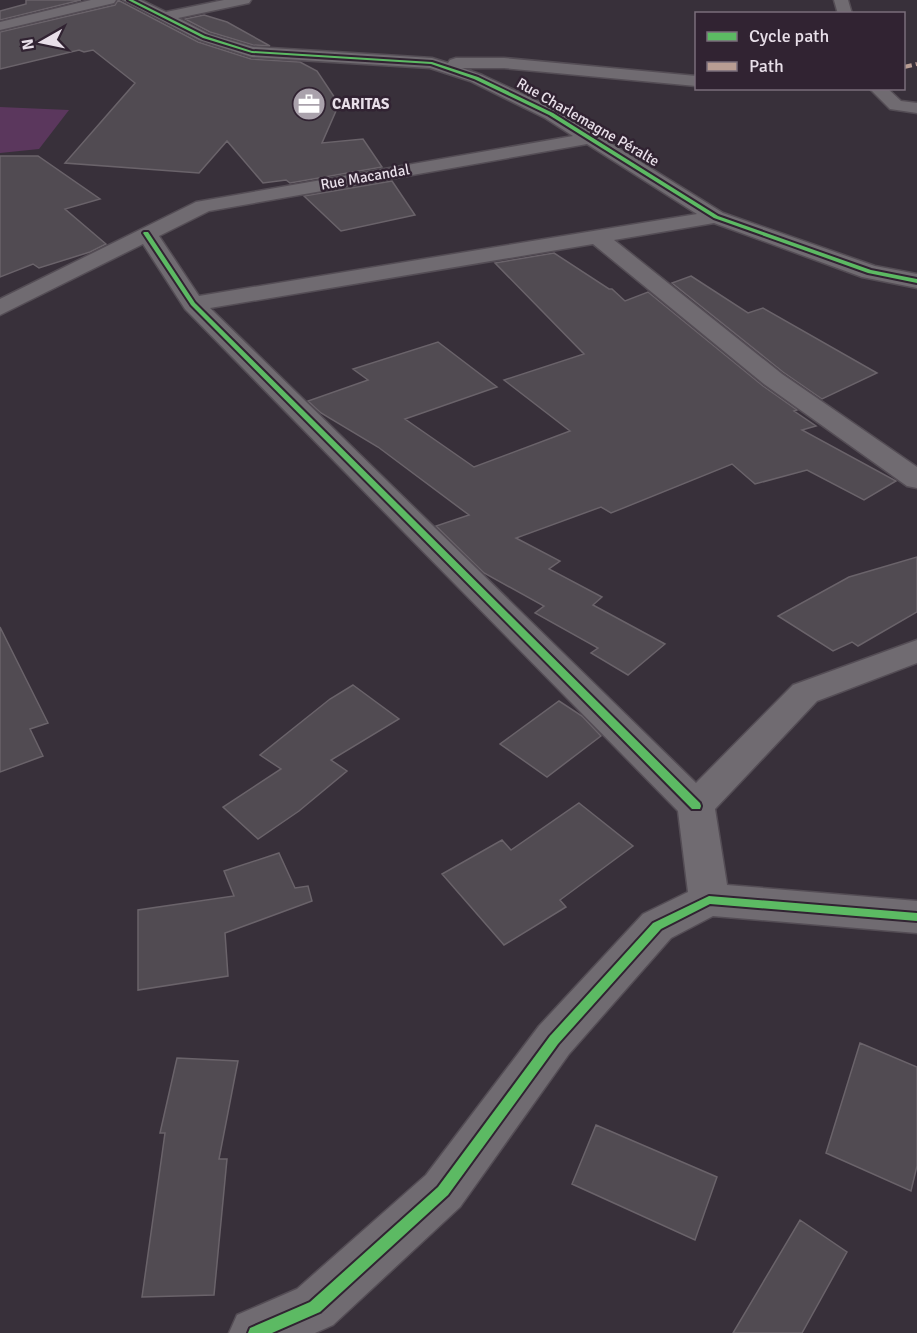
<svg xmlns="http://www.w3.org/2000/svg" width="917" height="1333" font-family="Signika,sans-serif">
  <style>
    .green { fill: #5b375d }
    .building { fill: #514b52; stroke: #6a636a; stroke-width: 1.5 }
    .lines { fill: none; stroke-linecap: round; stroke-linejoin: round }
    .minor-casing { stroke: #544d55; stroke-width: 3 }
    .minor { fill: #706b71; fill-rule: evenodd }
    .quiet { stroke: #b99d93; stroke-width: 4; stroke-dasharray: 8 4; stroke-linecap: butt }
    .cycleway-casing { stroke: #312332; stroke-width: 4 }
    .cycleway { fill: #5cba63; fill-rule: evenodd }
    .labels { text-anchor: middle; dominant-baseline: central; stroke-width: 5; stroke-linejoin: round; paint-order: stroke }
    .far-poi-label { font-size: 15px; font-weight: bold; fill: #e8dfe9; stroke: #312332; text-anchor: start }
    .far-street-label { font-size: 15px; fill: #e8dfe9; stroke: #312332 }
  </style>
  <rect width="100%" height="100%" fill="#38303a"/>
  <path class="green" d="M 0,107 L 69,110 L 39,149 L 0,153 Z"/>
  <path class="building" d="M 26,0 L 81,0 L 0,20 L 0,11 L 26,4 Z
    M 118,0 L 198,42 L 251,59 L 300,62 L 317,71 L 339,104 L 322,143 L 363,139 L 382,167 L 290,183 L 286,180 L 263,183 L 227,141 L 199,173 L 65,163 L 135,83 L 93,50 L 84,52 L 79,50 L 0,69 L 0,32 L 115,5 Z
    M 204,15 L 227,22 L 270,46 L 253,45 L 210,32 L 185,19 Z
    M 0,156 L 38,156 L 100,199 L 65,209 L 106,244 L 90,252 L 39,268 L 33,264 L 0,277 Z
    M 392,181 L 415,215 L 341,231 L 304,196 Z
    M 554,253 L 609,289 L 612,289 L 625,301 L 648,292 L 763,386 L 797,410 L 794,411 L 816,426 L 802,430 L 896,481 L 864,500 L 807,470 L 755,484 L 732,464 L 611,513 L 601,507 L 516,538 L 560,561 L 549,569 L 602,597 L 593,605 L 665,644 L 628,675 L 591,653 L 598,648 L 535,613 L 544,606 L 484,573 L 436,526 L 469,515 L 378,447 L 321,413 L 308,401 L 368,380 L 353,369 L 438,342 L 497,387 L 405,419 L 474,467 L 570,431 L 504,380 L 584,354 L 495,263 Z
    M 691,276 L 748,313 L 763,308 L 877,373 L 822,399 L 783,372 L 672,283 Z
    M 917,557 L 917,612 L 858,646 L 852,642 L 833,651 L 778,616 L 849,577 Z
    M 0,627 L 48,723 L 30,729 L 43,756 L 0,772 Z
    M 353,685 L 399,719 L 331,760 L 347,771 L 299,811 L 258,839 L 223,807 L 281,769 L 260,755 L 330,699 Z
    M 559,701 L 582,716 L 601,736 L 547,777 L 500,744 Z
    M 579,803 L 633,846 L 560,900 L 566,907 L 504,945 L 442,874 L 502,840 L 511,850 Z
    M 279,853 L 295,888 L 308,886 L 312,901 L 225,933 L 228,976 L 138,990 L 138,910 L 234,896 L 224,871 Z
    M 860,1043 L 917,1067 L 917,1166 L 911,1191 L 826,1153 Z
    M 177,1058 L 238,1061 L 219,1159 L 227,1159 L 214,1295 L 142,1297 L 165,1133 L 160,1133 Z
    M 596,1125 L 717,1177 L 695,1240 L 572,1184 Z
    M 800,1220 L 847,1252 L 802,1333 L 733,1333 Z"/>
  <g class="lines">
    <defs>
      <path id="minor" d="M 91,0 L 116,0 L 114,3 L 0,30 L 0,22 Z
        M 123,0 L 141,0 L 166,12 L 224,0 L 251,0 L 249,3 L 178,18 L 209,34 L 253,47 L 432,58 L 448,63 L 450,60 L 456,58 L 504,58 L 696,76 L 696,86 L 504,68 L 462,68 L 482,75 L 557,110 L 723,213 L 875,266 L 917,274 L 917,288 L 862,277 L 714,223 L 614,240 L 782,374 L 917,467 L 917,488 L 907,486 L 764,384 L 593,244 L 210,308 L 696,783 L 793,685 L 917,640 L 917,663 L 817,701 L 715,809 L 727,885 L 917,901 L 917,933 L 713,916 L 671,938 L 569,1054 L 460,1207 L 333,1325 L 315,1333 L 229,1333 L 237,1315 L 297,1289 L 426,1175 L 539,1026 L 643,914 L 688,892 L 678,811 L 185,309 L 143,244 L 0,315 L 0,299 L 196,202 L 573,136 L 545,118 L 470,81 L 430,68 L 252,57 L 199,40 ZM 587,144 L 697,214 L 199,296 L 159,236 L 209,211 Z
        M 834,0 L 848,0 L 852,14 L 838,14 Z
        M 869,88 L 887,88 L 901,101 L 917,103 L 917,113 L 890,109 Z"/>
    </defs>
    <use href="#minor" class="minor-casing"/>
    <use href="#minor" class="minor"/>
    <path class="quiet" d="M 904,67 L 917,64"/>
    <defs>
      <path id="cycleway" d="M 128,0 L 133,0 L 205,36 L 252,51 L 432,62 L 478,77 L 553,113 L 718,216 L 871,270 L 917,279 L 917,283 L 868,273 L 714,218 L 549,115 L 474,79 L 431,64 L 252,53 L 203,38 Z
        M 144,232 L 148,232 L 195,303 L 700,803 L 701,806 L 700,809 L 692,809 L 191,305 L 143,233 Z
        M 709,896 L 917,913 L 917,921 L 710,904 L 661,929 L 558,1044 L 448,1195 L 320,1312 L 272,1333 L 248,1333 L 250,1328 L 310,1302 L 438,1187 L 550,1036 L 653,923 Z"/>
    </defs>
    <use href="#cycleway" class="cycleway-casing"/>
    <use href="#cycleway" class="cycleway"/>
  </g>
  <defs>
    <symbol id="office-disc" viewBox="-11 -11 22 22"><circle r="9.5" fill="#aaa2ac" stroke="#312332"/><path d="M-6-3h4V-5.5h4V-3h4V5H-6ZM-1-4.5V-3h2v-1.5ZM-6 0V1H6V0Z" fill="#fff"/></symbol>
  </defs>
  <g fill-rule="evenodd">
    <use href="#office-disc" x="290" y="85" width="38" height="38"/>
  </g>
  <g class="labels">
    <g class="far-poi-label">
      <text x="332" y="104">CARITAS</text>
    </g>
    <g class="far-street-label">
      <text transform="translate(588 122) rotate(30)">Rue Charlemagne Péralte</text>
      <text transform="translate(365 177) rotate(-10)">Rue Macandal</text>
    </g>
  </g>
  <rect x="695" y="12" width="210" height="78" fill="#312332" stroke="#7a6e7b" stroke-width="1.5"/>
  <rect x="707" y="32" width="30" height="9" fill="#5cba63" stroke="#7a6e7b" stroke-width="1.5"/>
  <text x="749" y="42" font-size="18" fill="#e8dfe9">Cycle path</text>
  <rect x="707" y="62" width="30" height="9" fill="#b99d93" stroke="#7a6e7b" stroke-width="1.5"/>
  <text x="749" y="72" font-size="18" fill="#e8dfe9">Path</text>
  <g transform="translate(42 42) rotate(261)" stroke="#312332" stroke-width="4.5" paint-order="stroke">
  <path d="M0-4.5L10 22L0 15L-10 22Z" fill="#e8dfe9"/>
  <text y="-9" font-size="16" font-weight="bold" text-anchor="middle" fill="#e8dfe9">N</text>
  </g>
</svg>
